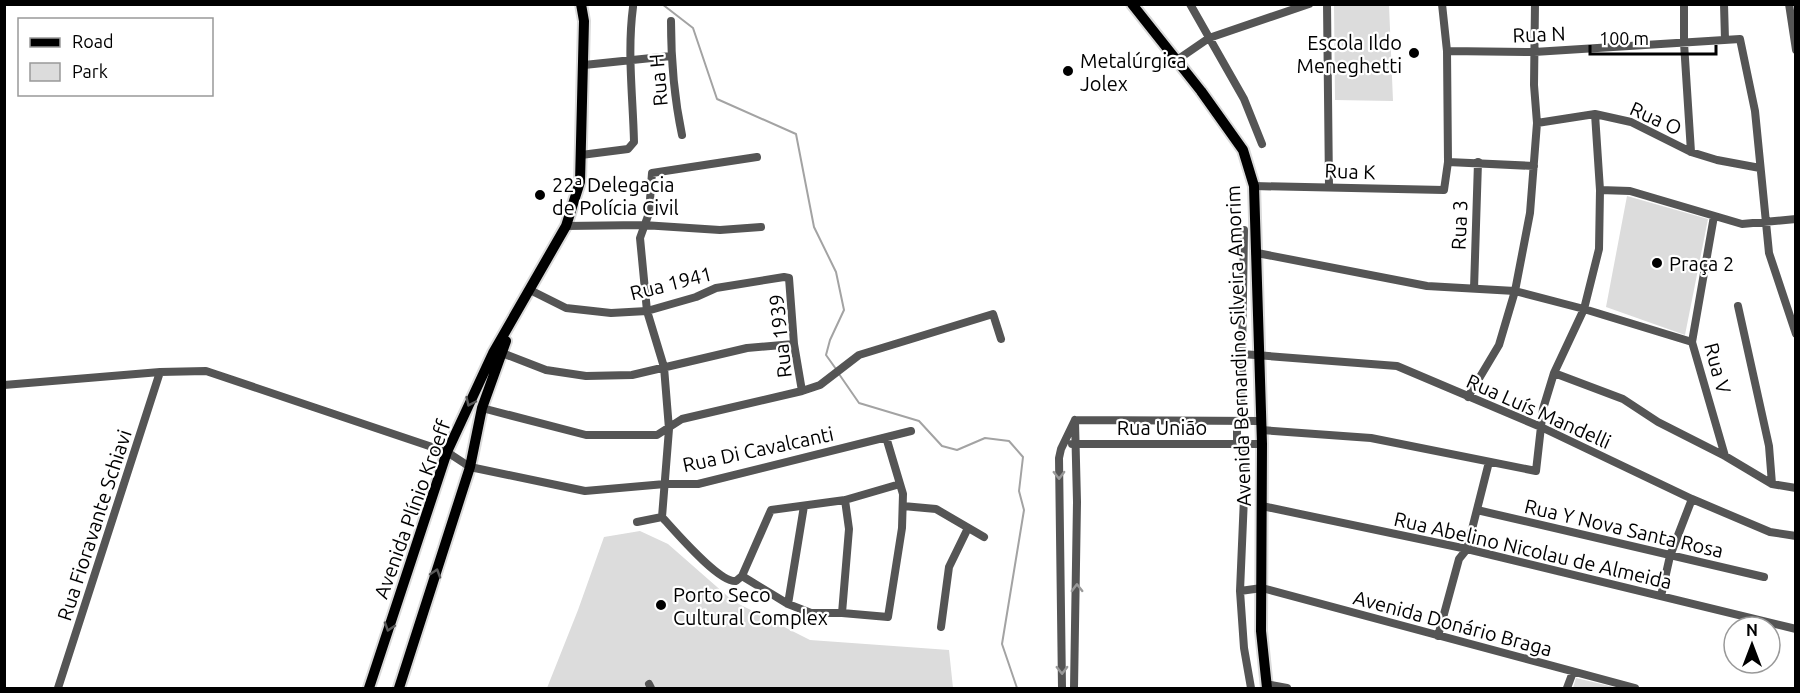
<svg xmlns="http://www.w3.org/2000/svg" width="1800" height="693" font-family="Ubuntu,sans-serif">
  <style>
    .green { fill: #dcdcdc }
    .lines { fill: none; stroke-linecap: round; stroke-linejoin: round }
    .stream { stroke: #a3a3a3; stroke-width: 2 }
    .major-casing { stroke: #dbdbdb; stroke-width: 14 }
    .minor { stroke: #555; stroke-width: 8 }
    .major { stroke: #000; stroke-width: 10 }
    .oneway { stroke: #595959 }
    .oneway2 { stroke: #999 }
    .poi-dot { fill: #000; stroke: #fff; stroke-width: 2 }
    .labels { text-anchor: middle; dominant-baseline: central; stroke-width: 4.5; stroke-linejoin: round; paint-order: stroke }
    .street-label { font-size: 20px; fill: #000; stroke: #fff }
    .poi-label { font-size: 20px; fill: #000; stroke: #fff; text-anchor: start }
  </style>
  <rect width="100%" height="100%" fill="#fff"/>
  <path class="green" d="M 1334,5 L 1389,5 L 1393,101 L 1335,100 Z
    M 1627,196 L 1708,219 L 1685,335 L 1606,307 Z
    M 640,531 L 668,544 L 733,601 L 810,640 L 949,650 L 953,688 L 547,688 L 578,610 L 604,537 Z
    M 1576,678 L 1618,688 L 1573,688 Z"/>
  <g class="lines">
    <path class="stream" d="M 662,4 L 693,28 L 717,99 L 796,134 L 814,227 L 836,272 L 844,310 L 830,340 L 826,355 L 836,369
      M 839,374 L 859,403 L 919,421 L 942,446 L 957,450 L 985,438 L 1009,441 L 1023,457 L 1019,491 L 1024,510 L 1002,644 L 1017,688"/>
    <defs>
      <path id="major" d="M 1132,4 L 1201,91 L 1243,150 L 1254,186 L 1262,444 L 1261,631 L 1267,688
        M 369,688 L 447,452 L 493,353 L 566,226 L 580,182 L 584,21 L 581,4
        M 399,688 L 470,467 L 482,408 L 506,341"/>
    </defs>
    <use href="#major" class="major-casing"/>
    <path class="minor" d="M 1190,4 L 1244,99 L 1262,144
      M 1327,4 L 1329,187
      M 1684,4 L 1684,43 L 1691,152
      M 1724,4 L 1725,40
      M 1789,4 L 1796,50
      M 671,21 C 671,60 674,97 682,135
      M 1447,51 L 1534,52 L 1740,39 L 1755,111 L 1769,253 L 1796,334
      M 1177,60 L 1209,38 L 1309,4
      M 584,65 L 671,56
      M 1537,123 L 1595,114 L 1631,122 L 1691,152 L 1717,160 L 1760,168
      M 581,155 L 628,149 L 634,142 C 633,97 627,53 633,7
      M 1448,162 L 1534,166
      M 1254,186 L 1444,190 L 1448,162 L 1447,51 L 1442,4
      M 1600,190 L 1630,191 L 1742,224 L 1796,219
      M 1714,216 L 1692,342 L 1725,456
      M 566,226 L 643,225 L 720,230 L 761,227
      M 1257,253 L 1427,286 L 1515,291 L 1584,309 L 1692,342
      M 1474,289 L 1478,162
      M 530,290 L 566,308 L 611,313 L 647,311 L 696,297 L 716,288 L 784,277 L 789,278 L 794,344 L 802,391
      M 1738,306 L 1769,446 L 1772,484
      M 502,353 L 546,370 L 586,376 L 632,375 L 747,348 L 794,344
      M 1242,354 L 1397,366 L 1541,427 L 1692,499 L 1770,532 L 1796,536
      M 1554,373 L 1623,399 L 1658,422 L 1725,456 L 1772,484 L 1796,488
      M 4,385 L 160,372 L 206,371 L 447,452 L 470,467 L 585,491 L 665,484 L 698,484 L 911,431
      M 1468,397 L 1499,345 L 1515,291 L 1530,213 L 1537,123 L 1534,85 L 1535,4
      M 482,408 L 586,435 L 657,435 L 682,419 L 802,391 L 820,385 L 859,355 L 993,314 L 1001,339
      M 1075,420 L 1261,421
      M 1241,421 L 1244,230
      M 1261,430 L 1371,438 L 1536,471 L 1543,409 L 1554,373 L 1584,309 L 1599,249 L 1600,190 L 1595,114
      M 1072,444 L 1262,444
      M 1237,444 L 1237,421
      M 1244,444 L 1245,474 L 1240,591 L 1244,648 L 1251,688
      M 903,506 L 936,509 L 984,537
      M 1262,506 L 1467,549 L 1796,629
      M 1477,510 L 1764,577
      M 662,517 L 669,429 L 664,367 L 647,311 L 640,238 L 649,213 L 652,173 L 757,157
      M 662,517 C 675,531 719,583 736,581 L 742,576 L 771,510 L 845,500 L 900,484
      M 637,522 L 662,517
      M 742,576 L 788,604 L 811,613 L 842,613 L 888,617 L 902,528 L 903,494 L 886,437
      M 1240,591 L 1262,588 L 1635,688
      M 1661,596 L 1670,556 L 1692,499
      M 788,604 L 804,506
      M 842,613 L 849,529 L 845,500
      M 941,627 L 949,567 L 968,528
      M 1438,636 L 1459,559 L 1467,549 L 1489,462
      M 649,684 L 651,688
      M 1266,684 L 1287,688
      M 58,688 L 160,372
      M 1062,688 L 1059,458 L 1061,449 L 1075,420
      M 1074,688 L 1077,502 L 1075,421
      M 1567,688 L 1573,672"/>
    <use href="#major" class="major"/>
  </g>
  <defs><path id="oneway-chevron" d="M-2-3.5L2.5 0L-2 3.5" fill="none" stroke-width="1.6" stroke-linecap="round" stroke-linejoin="round" transform="scale(1.5)"/></defs>
  <g class="oneway">
    <use href="#oneway-chevron" transform="translate(470 402) rotate(115)"/>
    <use href="#oneway-chevron" transform="translate(436 573) rotate(-72)"/>
    <use href="#oneway-chevron" transform="translate(389 627) rotate(108)"/>
  </g>
  <g class="oneway2">
    <use href="#oneway-chevron" transform="translate(1059 475) rotate(89)"/>
    <use href="#oneway-chevron" transform="translate(1077 588) rotate(-91)"/>
    <use href="#oneway-chevron" transform="translate(1062 670) rotate(89)"/>
  </g>
  <g class="poi-dot">
    <circle cx="1414" cy="53" r="6"/>
    <circle cx="1068" cy="71" r="6"/>
    <circle cx="540" cy="195" r="6"/>
    <circle cx="1657" cy="263" r="6"/>
    <circle cx="661" cy="605" r="6"/>
  </g>
  <g class="labels">
    <g class="street-label">
      <text transform="translate(1539 34) rotate(-2)">Rua N</text>
      <text transform="translate(658 80) rotate(-95)">Rua H</text>
      <text transform="translate(1656 118) rotate(24)">Rua O</text>
      <text transform="translate(1350 171) rotate(2)">Rua K</text>
      <text transform="translate(1459 225) rotate(-88)">Rua 3</text>
      <text transform="translate(671 283) rotate(-14)">Rua 1941</text>
      <text transform="translate(780 336) rotate(-96)">Rua 1939</text>
      <text transform="translate(1238 346) rotate(-92)">Avenida Bernardino Silveira Amorim</text>
      <text transform="translate(1718 368) rotate(75)">Rua V</text>
      <text transform="translate(1539 411) rotate(24)">Rua Luís Mandelli</text>
      <text x="1162" y="427">Rua União</text>
      <text transform="translate(758 449) rotate(-12)">Rua Di Cavalcanti</text>
      <text transform="translate(412 509) rotate(-70)">Avenida Plínio Kroeff</text>
      <text transform="translate(94 525) rotate(-72)">Rua Fioravante Schiavi</text>
      <text transform="translate(1624 528) rotate(13)">Rua Y Nova Santa Rosa</text>
      <text transform="translate(1533 550) rotate(13)">Rua Abelino Nicolau de Almeida</text>
      <text transform="translate(1453 623) rotate(15)">Avenida Donário Braga</text>
    </g>
    <g class="poi-label">
      <text x="1402" y="42" text-anchor="end">Escola Ildo<tspan x="1402" dy="23">Meneghetti</tspan></text>
      <text x="1080" y="60">Metalúrgica<tspan x="1080" dy="23">Jolex</tspan></text>
      <text x="552" y="184">22ª Delegacia<tspan x="552" dy="23">de Polícia Civil</tspan></text>
      <text x="1669" y="263">Praça 2</text>
      <text x="673" y="594">Porto Seco<tspan x="673" dy="23">Cultural Complex</tspan></text>
    </g>
  </g>
  <rect width="1800" height="693" fill="none" stroke="#000000" stroke-width="12"/>
  <rect x="18" y="18" width="195" height="78" fill="#ffffff" stroke="#999999" stroke-width="1.5"/>
  <rect x="30" y="38" width="30" height="9" fill="#000000" stroke="#999999" stroke-width="1.5"/>
  <text x="72" y="48" font-size="18" fill="#000000">Road</text>
  <rect x="30" y="63" width="30" height="18" fill="#dcdcdc" stroke="#999999" stroke-width="1.5"/>
  <text x="72" y="78" font-size="18" fill="#000000">Park</text>
  <g transform="translate(1752 645)"><circle r="28" fill="#ffffff" stroke="#999999" stroke-width="1.5"/>
  <path d="M0-4.5L10 22L0 15L-10 22Z" fill="#000000"/>
  <text y="-9" font-size="16" font-weight="bold" text-anchor="middle" fill="#000000">N</text>
  </g>
  <path d="M1590 45v9h126v-9" fill="none" stroke="#000000" stroke-width="3"/>
  <text x="1599" y="45" font-size="18" fill="#000000" stroke="#ffffff" stroke-width="4.5" paint-order="stroke">100 m</text>
</svg>
